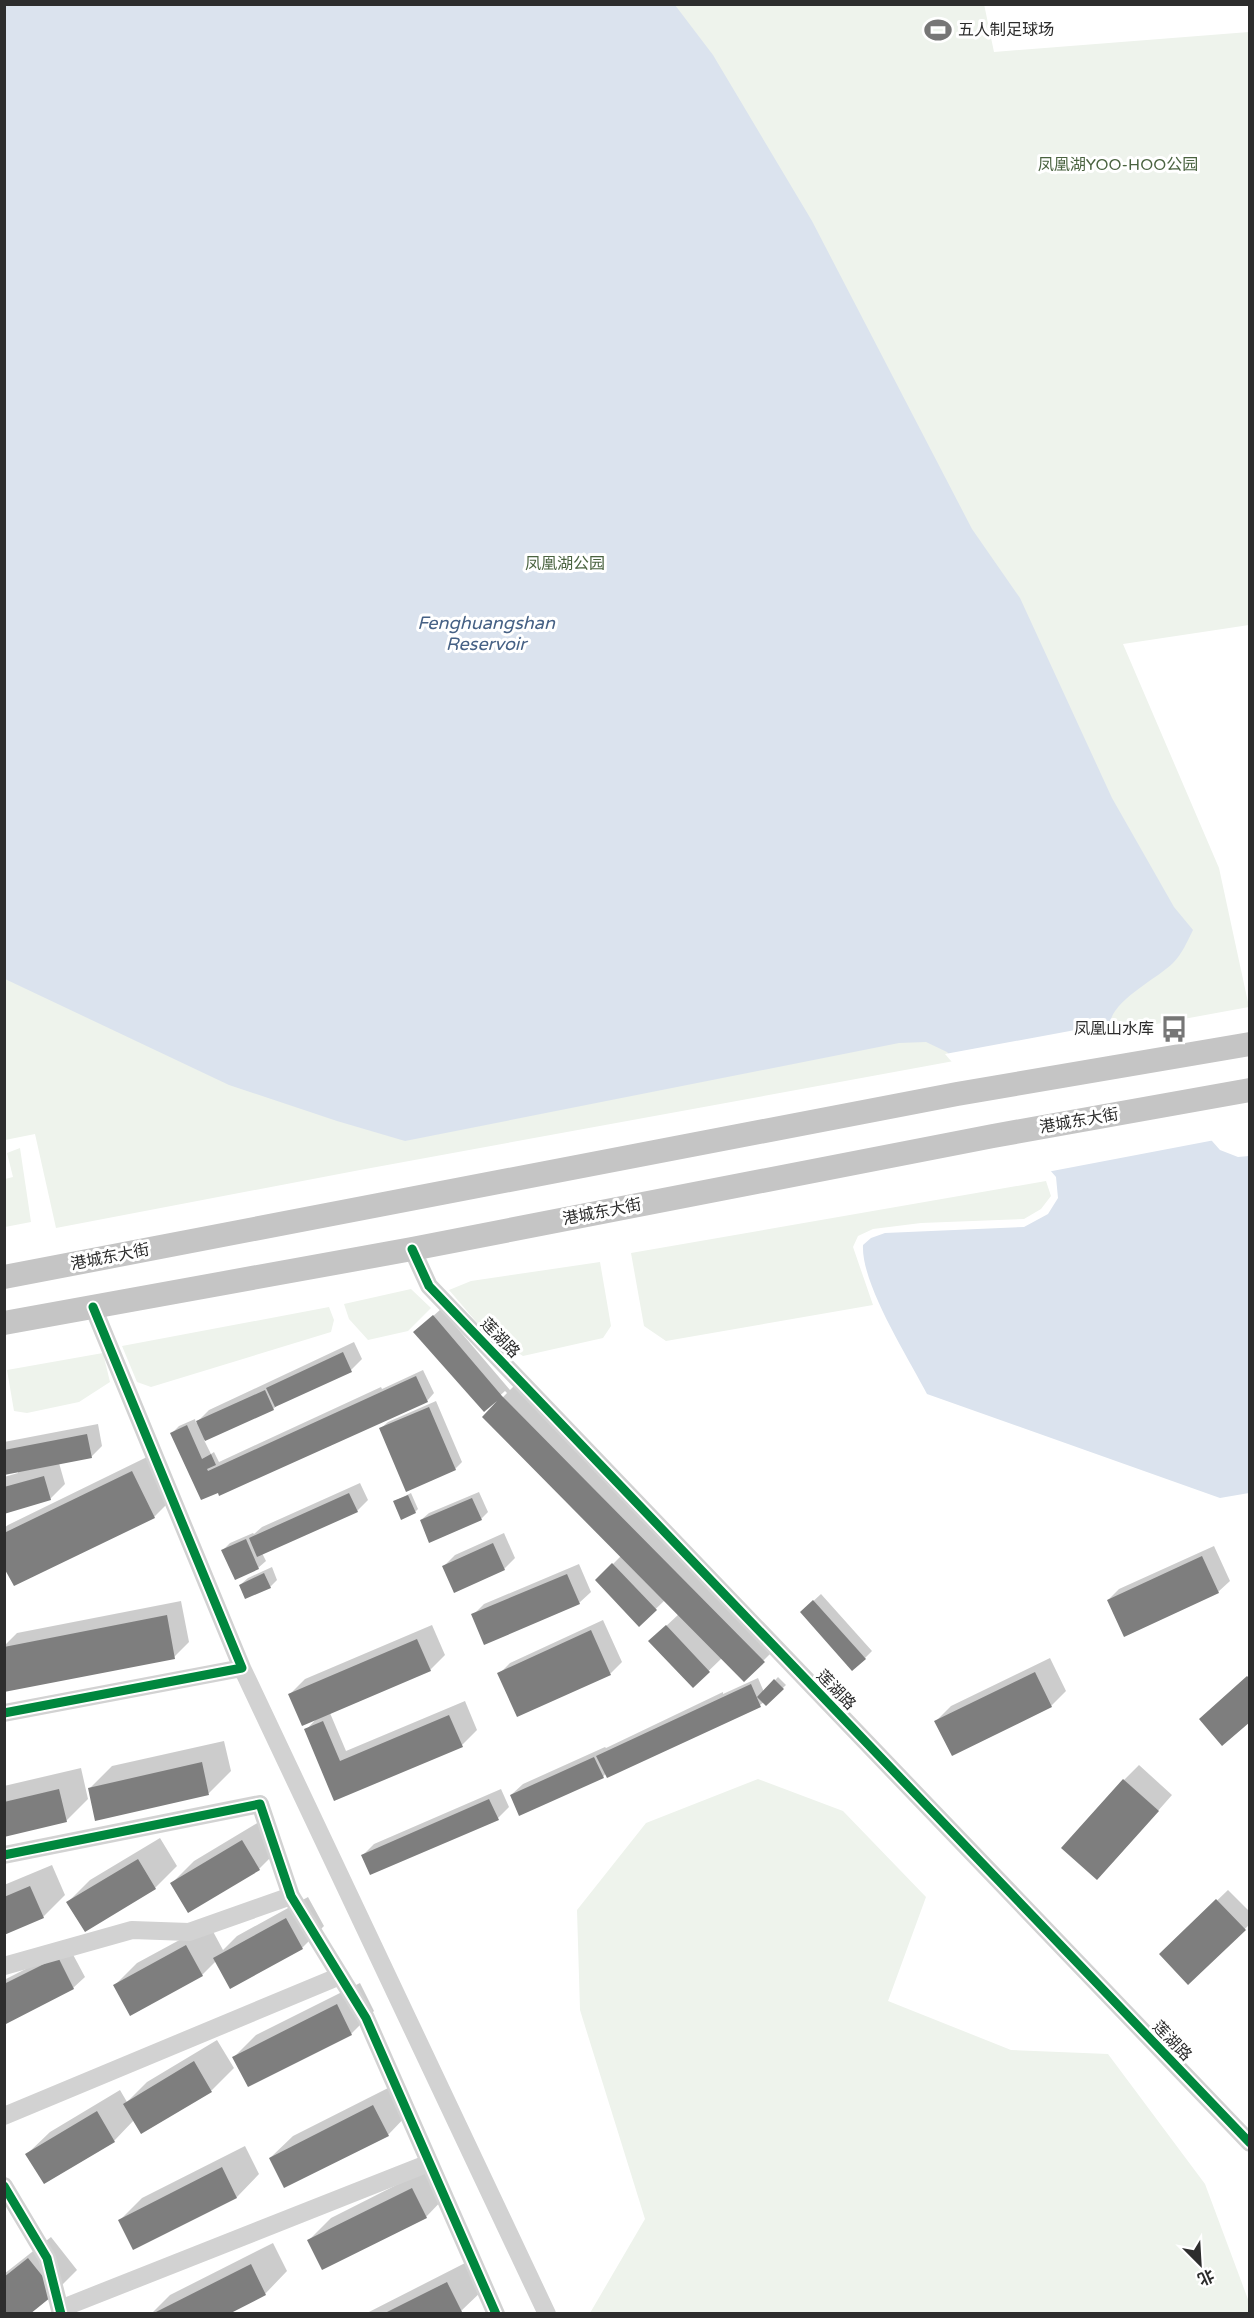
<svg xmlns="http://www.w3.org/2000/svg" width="1254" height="2318" font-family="'Varela Round','Noto Sans SC',sans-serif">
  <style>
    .green { fill: #eef3ec }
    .water { fill: #dbe3ee }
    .pier { fill: #fff }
    .shadow { fill: #0003 }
    .building { fill: #7e7e7e }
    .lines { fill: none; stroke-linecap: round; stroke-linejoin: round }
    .minor { stroke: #d2d2d2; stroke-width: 18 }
    .major { stroke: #c5c5c5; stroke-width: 24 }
    .cycleway-casing { stroke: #fff; stroke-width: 13 }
    .cycleway { stroke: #00873e; stroke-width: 9 }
    .labels { text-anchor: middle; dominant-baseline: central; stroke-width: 6; stroke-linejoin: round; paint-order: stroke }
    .poi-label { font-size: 16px; fill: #2d2d2d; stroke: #fff; text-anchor: start }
    .park-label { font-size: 16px; fill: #4a6340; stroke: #fff }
    .street-label { font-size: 16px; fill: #2d2d2d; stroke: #fff }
    .water-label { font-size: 18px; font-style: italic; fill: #466185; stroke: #fff }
  </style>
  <rect width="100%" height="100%" fill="#fff"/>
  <path class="green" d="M 984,4 L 994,52 L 1249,32 L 1249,625 L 1123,644 L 1219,868 L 1249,1007 L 360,1170 L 56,1228 L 35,1134 L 5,1140 L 5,5 Z
    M 20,1148 L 31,1222 L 5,1227 L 5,1179 L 13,1177 L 7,1153 Z
    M 1046,1181 L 1051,1196 L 1041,1209 L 1024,1219 L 921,1223 L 873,1229 L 858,1236 L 853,1247 L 873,1305 L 666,1341 L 644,1326 L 631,1253 Z
    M 600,1262 L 611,1326 L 603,1338 L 523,1356 L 485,1332 L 449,1290 L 471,1281 Z
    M 411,1289 L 431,1308 L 408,1331 L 368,1340 L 349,1319 L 344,1304 Z
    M 329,1307 L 334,1320 L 331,1332 L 151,1387 L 137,1382 L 122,1346 Z
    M 103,1353 L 110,1382 L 79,1402 L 27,1413 L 14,1411 L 7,1370 Z
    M 758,1779 L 843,1811 L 926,1897 L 888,2001 L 1011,2050 L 1108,2054 L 1205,2184 L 1249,2302 L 1249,2313 L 590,2313 L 645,2219 L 580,2010 L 577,1910 L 646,1823 Z"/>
  <path class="water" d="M 5,5 L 675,5 L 713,55 L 812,221 L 972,529 L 1020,598 L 1112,798 L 1174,907 L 1193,930 C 1187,942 1182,954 1173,963 C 1157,979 1109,1002 1110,1026 L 1220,1150 L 1238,1157 L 1249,1156 L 1249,1493 L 1220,1498 L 927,1394 C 908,1357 861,1284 863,1245 L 871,1238 L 885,1233 L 1024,1227 L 1048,1214 L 1058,1198 L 1056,1177 L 947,1052 L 926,1042 L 899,1043 L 405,1141 L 337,1121 L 229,1085 L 5,979 Z"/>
  <path class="pier" d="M 1113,1023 L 1215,1140 L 1047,1172 L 945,1054 Z"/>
  <path class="shadow" d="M 441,1309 L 510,1390 L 518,1382 L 778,1646 L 744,1680 L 722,1658 L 693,1686 L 650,1641 L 679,1614 L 665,1600 L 639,1625 L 597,1580 L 621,1556 L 484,1417 L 507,1393 L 505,1391 L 484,1410 L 423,1325 Z
    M 354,1342 L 362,1359 L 351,1370 L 279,1404 L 273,1409 L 204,1440 L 211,1454 L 214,1452 L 219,1462 L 381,1387 L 382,1389 L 423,1370 L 434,1393 L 427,1401 L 220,1494 L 172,1433 L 179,1426 L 195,1419 L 196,1423 L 209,1410 Z
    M 436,1401 L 462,1462 L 455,1469 L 380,1429 L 388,1422 Z
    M 98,1424 L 102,1446 L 91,1457 L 59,1463 L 65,1484 L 50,1499 L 4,1512 L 4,1477 L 18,1473 L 18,1471 L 4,1473 L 4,1442 Z
    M 147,1457 L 169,1502 L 154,1517 L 4,1564 L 4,1528 L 8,1525 Z
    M 360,1483 L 368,1500 L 357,1511 L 262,1553 L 266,1561 L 258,1568 L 223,1550 L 230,1543 L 253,1533 L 254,1534 L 262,1527 Z
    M 479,1492 L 488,1512 L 481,1519 L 421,1520 L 429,1513 Z
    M 411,1493 L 418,1509 L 415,1512 L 395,1501 Z
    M 504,1533 L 515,1558 L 504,1569 L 444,1566 L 455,1555 Z
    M 1214,1546 L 1230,1581 L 1218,1592 L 1108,1600 L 1119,1589 Z
    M 579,1564 L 591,1592 L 579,1603 L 473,1615 L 484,1604 Z
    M 272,1567 L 277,1580 L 270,1587 L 240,1585 L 248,1578 Z
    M 821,1594 L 872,1651 L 865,1658 L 809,1605 Z
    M 181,1601 L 189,1642 L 174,1657 L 4,1691 L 4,1646 L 17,1633 Z
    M 603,1620 L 622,1662 L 611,1673 L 518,1715 L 499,1674 L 510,1663 Z
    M 432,1625 L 445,1655 L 430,1670 L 330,1713 L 346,1751 L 465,1701 L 477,1730 L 462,1745 L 335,1799 L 306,1730 L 317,1718 L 290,1694 L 305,1679 Z
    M 1050,1658 L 1066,1691 L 1051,1706 L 936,1721 L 951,1706 Z
    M 778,1677 L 786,1685 L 766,1704 L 764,1702 L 760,1705 L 606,1773 L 603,1777 L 511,1795 L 523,1784 L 605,1747 L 606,1748 L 723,1692 L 723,1694 L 758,1678 L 764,1692 Z
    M 224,1741 L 231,1771 L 209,1793 L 89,1789 L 112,1766 Z
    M 1139,1765 L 1172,1795 L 1112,1863 L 1124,1780 Z
    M 81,1768 L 88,1799 L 66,1821 L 4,1835 L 4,1786 Z
    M 501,1789 L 509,1807 L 498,1818 L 363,1855 L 374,1844 Z
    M 264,1819 L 281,1847 L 259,1869 L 172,1883 L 194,1861 Z
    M 160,1838 L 177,1866 L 155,1888 L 68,1902 L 90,1880 Z
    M 52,1865 L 65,1895 L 43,1917 L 4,1934 L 4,1885 Z
    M 1228,1890 L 1250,1912 L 1250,1924 L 1188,1983 L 1161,1954 Z
    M 308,1897 L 324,1926 L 302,1948 L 216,1961 L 202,1975 L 115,1985 L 137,1963 L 209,1924 L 223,1950 L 237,1936 Z
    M 69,1947 L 85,1977 L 73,1988 L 4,2023 L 4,1980 Z
    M 360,1983 L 374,2011 L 351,2034 L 248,2085 L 234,2057 L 256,2035 Z
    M 217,2040 L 234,2068 L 212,2090 L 142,2132 L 134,2120 L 114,2141 L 27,2154 L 50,2132 L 120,2090 L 127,2102 L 147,2082 Z
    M 396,2084 L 410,2112 L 388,2135 L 270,2158 L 293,2136 Z
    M 245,2146 L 259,2174 L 237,2197 L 134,2248 L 120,2220 L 142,2198 Z
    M 434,2166 L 448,2194 L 426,2217 L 309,2240 L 331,2218 Z
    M 51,2237 L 77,2270 L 55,2292 L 4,2314 L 4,2274 Z
    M 273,2243 L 287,2271 L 265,2294 L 225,2314 L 151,2314 L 170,2295 Z
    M 469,2261 L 484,2289 L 461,2311 L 456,2314 L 365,2314 Z"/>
  <path class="building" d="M 433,1315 L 502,1396 L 765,1662 L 744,1682 L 482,1417 L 497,1401 L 484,1412 L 413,1332 Z
    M 343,1352 L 352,1372 L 275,1407 L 266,1388 Z
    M 416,1376 L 428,1402 L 219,1496 L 218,1493 L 201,1500 L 170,1433 L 187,1425 L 202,1459 L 211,1454 L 216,1465 L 207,1469 L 208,1471 Z
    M 265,1390 L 274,1410 L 205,1441 L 196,1421 Z
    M 429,1407 L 456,1470 L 406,1492 L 379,1428 Z
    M 87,1434 L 92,1458 L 4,1475 L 4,1450 Z
    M 132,1471 L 155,1518 L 14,1586 L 4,1568 L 4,1533 Z
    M 44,1476 L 51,1500 L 4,1514 L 4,1487 Z
    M 349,1493 L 358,1512 L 257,1557 L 249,1538 Z
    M 408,1495 L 416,1513 L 401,1520 L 393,1501 Z
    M 472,1498 L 482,1520 L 429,1543 L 420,1520 Z
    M 246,1539 L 259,1569 L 235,1580 L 221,1550 Z
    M 493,1543 L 505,1570 L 454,1593 L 442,1566 Z
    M 1202,1556 L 1219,1593 L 1124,1637 L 1107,1600 Z
    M 612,1563 L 657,1610 L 639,1627 L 595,1580 Z
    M 264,1573 L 271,1588 L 245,1599 L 239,1585 Z
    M 567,1574 L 580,1604 L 484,1645 L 471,1614 Z
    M 813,1600 L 866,1659 L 852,1671 L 800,1612 Z
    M 167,1615 L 175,1659 L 4,1692 L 4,1647 Z
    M 666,1625 L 710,1672 L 693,1688 L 648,1641 Z
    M 591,1630 L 611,1675 L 517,1717 L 497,1673 Z
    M 417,1639 L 431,1671 L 302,1726 L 288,1694 Z
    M 1035,1672 L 1052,1707 L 952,1756 L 934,1721 Z
    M 1247,1676 L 1250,1679 L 1250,1722 L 1222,1746 L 1199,1719 Z
    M 774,1679 L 784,1689 L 766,1706 L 757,1697 Z
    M 751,1684 L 761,1707 L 607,1778 L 596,1756 Z
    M 449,1715 L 463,1747 L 334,1801 L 304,1729 L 323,1721 L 340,1761 Z
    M 594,1757 L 604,1778 L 519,1816 L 510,1795 Z
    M 202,1762 L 209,1795 L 95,1821 L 88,1788 Z
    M 1123,1779 L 1159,1811 L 1097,1880 L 1061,1848 Z
    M 59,1789 L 67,1822 L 4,1837 L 4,1802 Z
    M 489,1799 L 499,1820 L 370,1875 L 361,1855 Z
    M 242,1840 L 260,1870 L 188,1913 L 170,1883 Z
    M 138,1859 L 156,1889 L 85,1932 L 66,1902 Z
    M 30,1886 L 44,1918 L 4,1935 L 4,1897 Z
    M 1216,1899 L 1246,1930 L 1188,1985 L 1159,1954 Z
    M 286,1918 L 303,1949 L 230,1989 L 213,1958 Z
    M 186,1945 L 203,1976 L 130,2016 L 113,1985 Z
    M 58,1957 L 74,1989 L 4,2025 L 4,1984 Z
    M 337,2004 L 352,2035 L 248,2087 L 232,2057 Z
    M 194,2061 L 212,2092 L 141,2134 L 123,2104 Z
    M 373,2105 L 389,2136 L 284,2188 L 269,2158 Z
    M 97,2111 L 115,2142 L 44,2184 L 25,2154 Z
    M 222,2167 L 237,2198 L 133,2250 L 118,2220 Z
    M 412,2188 L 427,2218 L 322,2270 L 307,2240 Z
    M 28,2258 L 56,2293 L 30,2314 L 4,2314 L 4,2277 Z
    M 251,2264 L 266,2295 L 229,2314 L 152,2314 Z
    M 447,2282 L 462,2312 L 383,2314 Z"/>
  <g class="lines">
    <path class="minor" d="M 412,1249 L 429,1286 L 1250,2143
      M 242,1668 L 547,2314
      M 4,1713 L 242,1668 L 93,1307
      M 4,1855 L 260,1804 L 291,1896 L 366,2018 L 496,2314
      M 4,1966 L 132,1930 L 189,1932 L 291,1896
      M 4,2116 L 340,1976
      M 4,2186 L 47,2258 L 61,2314
      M 60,2309 L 429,2163"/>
    <path class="major" d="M 4,1277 L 957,1094 L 1250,1044
      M 4,1323 L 412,1249 L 993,1136 L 1250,1090"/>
    <defs>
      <path id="cycleway" d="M 412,1249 L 429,1286 L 1250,2143
        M 4,1713 L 242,1668 L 93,1307
        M 4,1855 L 260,1804 L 291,1896 L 366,2018 L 496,2314
        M 4,2186 L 47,2258 L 61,2314"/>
    </defs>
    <use href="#cycleway" class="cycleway-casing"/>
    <use href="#cycleway" class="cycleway"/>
  </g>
  <defs>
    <symbol id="stadium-bare" viewBox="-9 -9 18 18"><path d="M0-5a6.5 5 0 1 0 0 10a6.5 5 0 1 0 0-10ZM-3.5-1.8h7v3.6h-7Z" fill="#767676" stroke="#fff" stroke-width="2.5" paint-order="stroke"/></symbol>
    <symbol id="bus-bare" viewBox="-9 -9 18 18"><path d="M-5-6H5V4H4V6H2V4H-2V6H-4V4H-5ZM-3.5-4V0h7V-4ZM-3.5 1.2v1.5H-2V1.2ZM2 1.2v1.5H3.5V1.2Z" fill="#767676" stroke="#fff" stroke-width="2.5" paint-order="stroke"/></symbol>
  </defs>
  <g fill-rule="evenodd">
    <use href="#stadium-bare" x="919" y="11" width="38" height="38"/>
    <use href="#bus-bare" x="1155" y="1010" width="38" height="38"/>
  </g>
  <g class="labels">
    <g class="poi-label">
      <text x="958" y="30">五人制足球场</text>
      <text x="1154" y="1029" text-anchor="end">凤凰山水库</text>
    </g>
    <g class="park-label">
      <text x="1118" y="165">凤凰湖YOO-HOO公园</text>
      <text x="565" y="564">凤凰湖公园</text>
    </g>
    <g class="street-label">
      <text transform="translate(1079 1121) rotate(-10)">港城东大街</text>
      <text transform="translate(602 1212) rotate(-11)">港城东大街</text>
      <text transform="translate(110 1257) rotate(-11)">港城东大街</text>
      <text transform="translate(500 1338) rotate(46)">莲湖路</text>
      <text transform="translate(836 1690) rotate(46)">莲湖路</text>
      <text transform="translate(1172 2041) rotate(46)">莲湖路</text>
    </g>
    <g class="water-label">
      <text x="486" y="623">Fenghuangshan<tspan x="486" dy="21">Reservoir</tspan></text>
    </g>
  </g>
  <rect width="1254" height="2318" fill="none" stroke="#2d2d2d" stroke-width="12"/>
  <g transform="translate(1200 2264) rotate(156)" stroke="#ffffff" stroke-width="4.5" paint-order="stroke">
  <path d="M0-4.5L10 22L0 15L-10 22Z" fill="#2d2d2d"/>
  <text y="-9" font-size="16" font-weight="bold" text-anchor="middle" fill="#2d2d2d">北</text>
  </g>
</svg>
